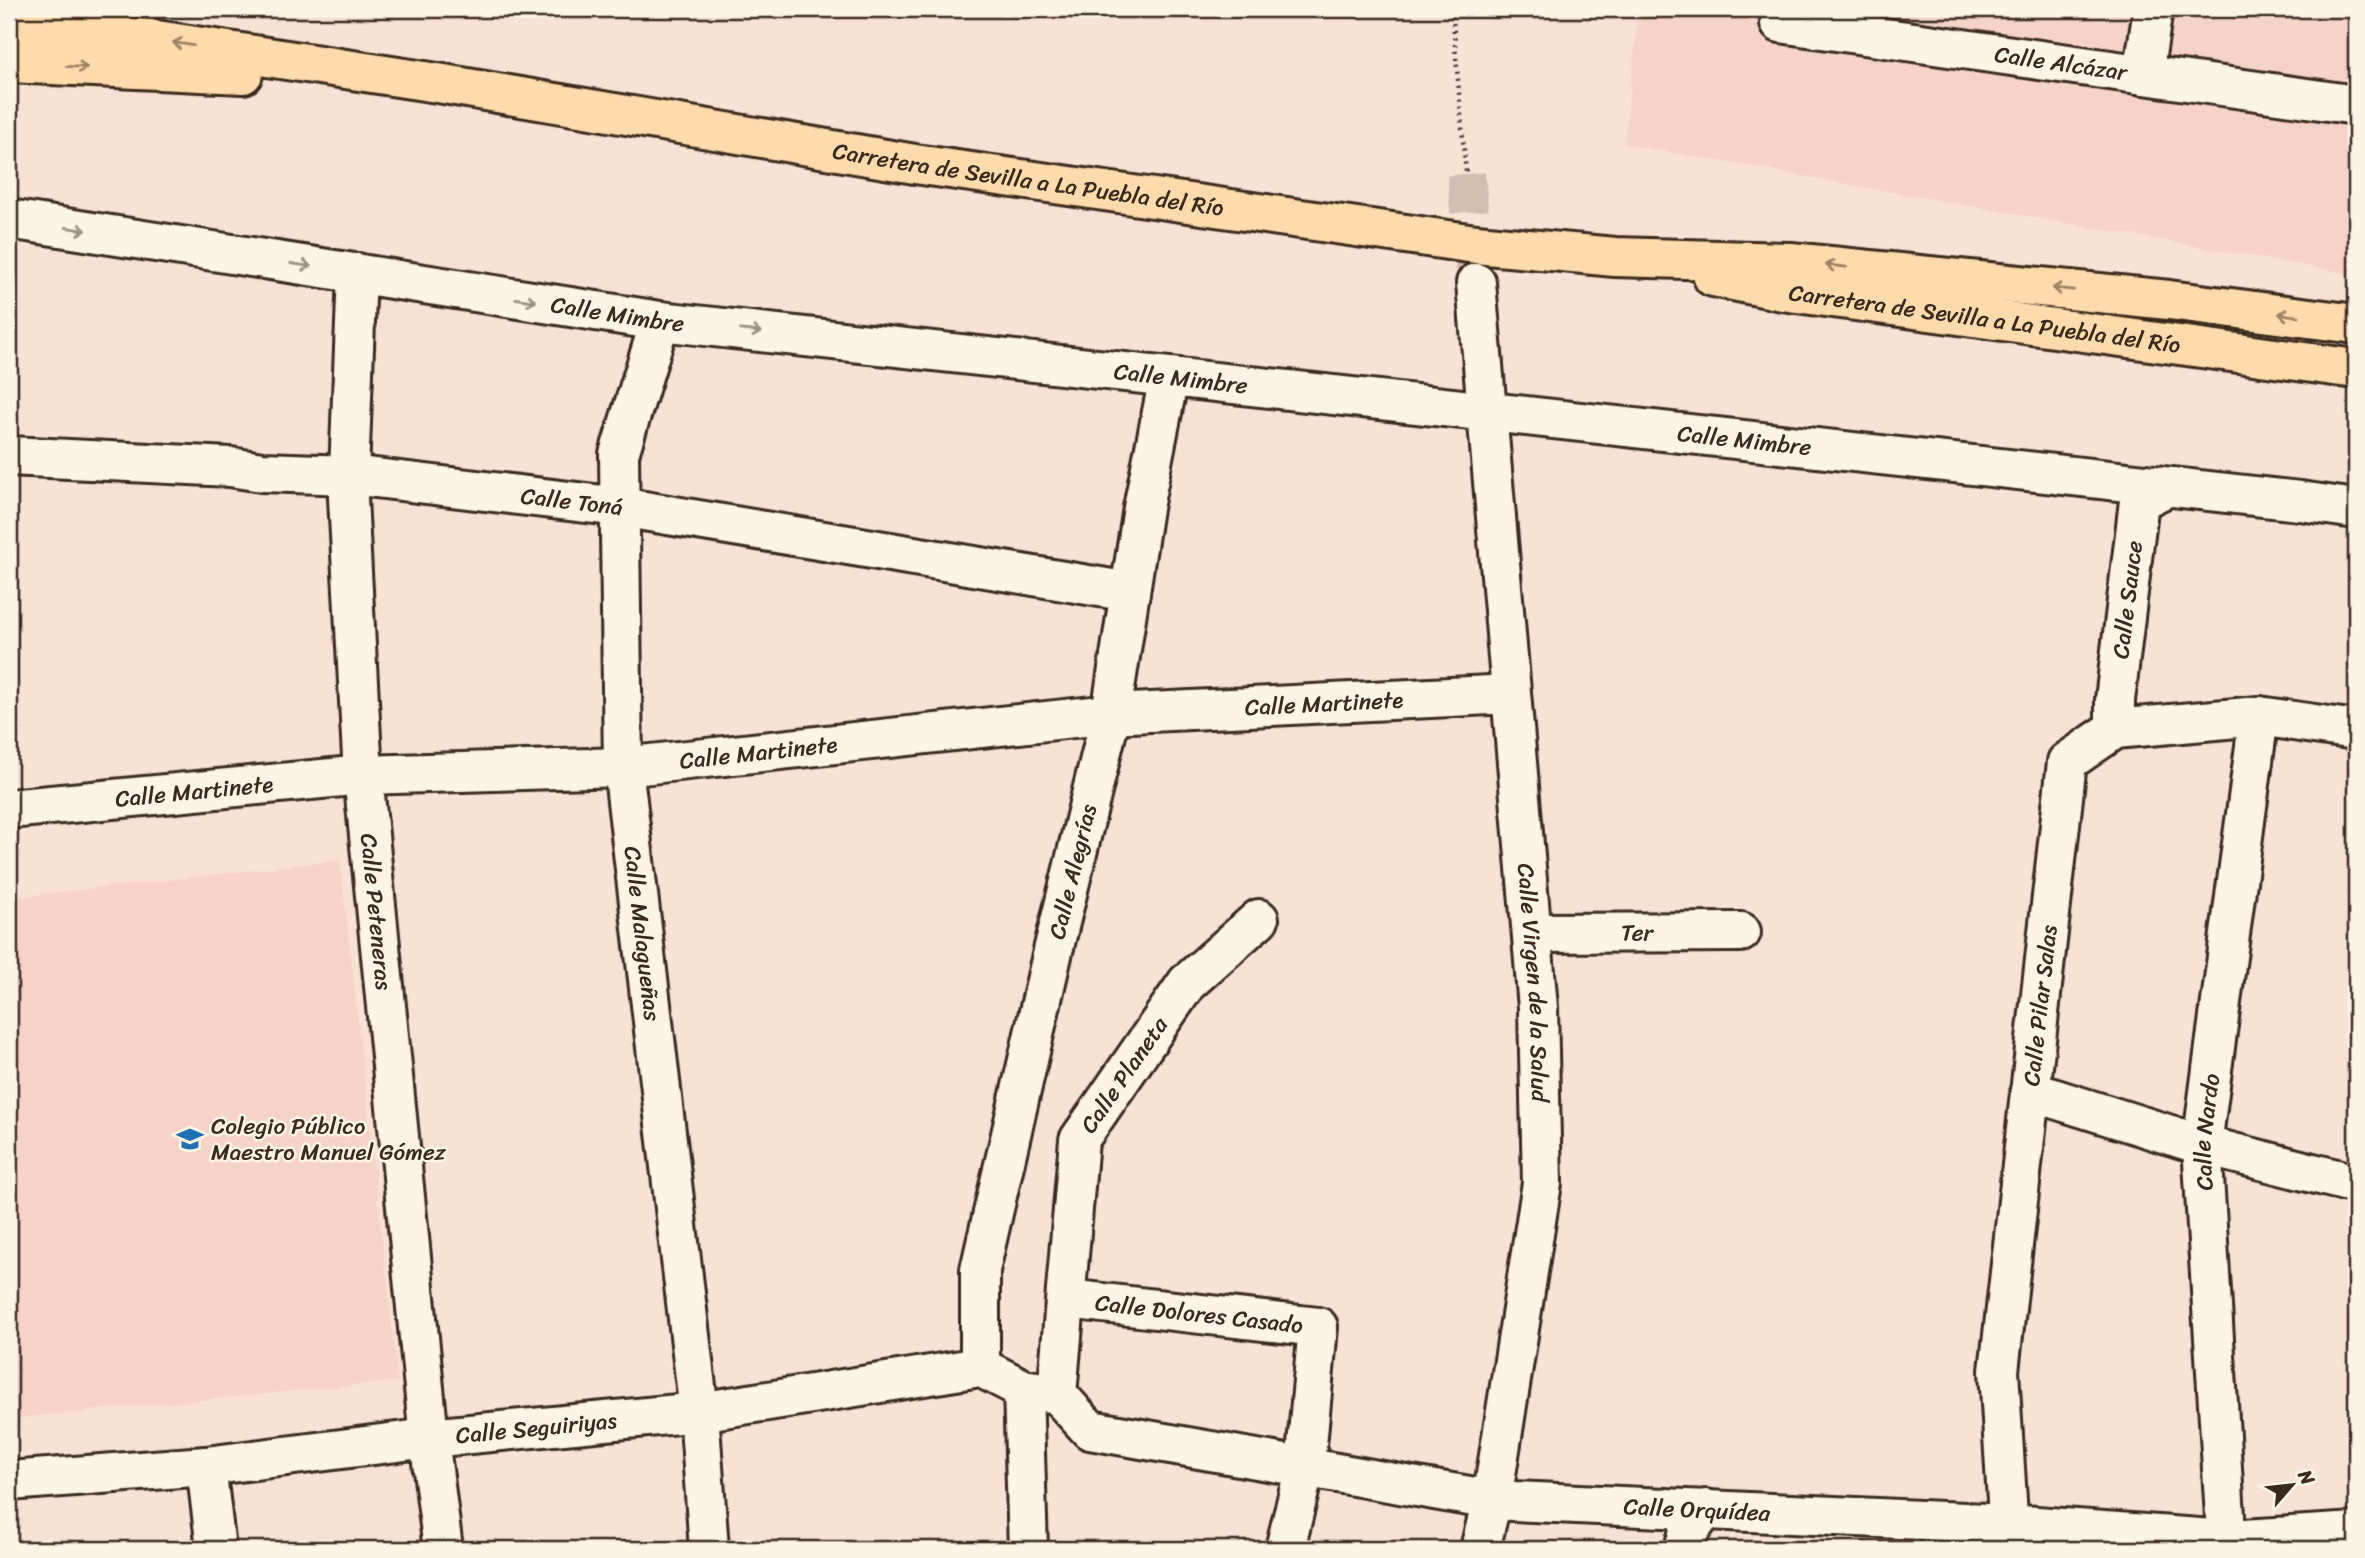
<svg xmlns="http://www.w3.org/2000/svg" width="2365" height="1558" font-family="Sriracha,sans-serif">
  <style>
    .built { fill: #f5d4c7 }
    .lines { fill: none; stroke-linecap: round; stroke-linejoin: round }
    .minor-tunnel { stroke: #d2bdaf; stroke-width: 38; stroke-dasharray: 38 19; stroke-linecap: butt }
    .minor-casing { stroke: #3b2a1e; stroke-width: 44 }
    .major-casing { stroke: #3b2a1e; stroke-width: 44 }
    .path { stroke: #3b2a1e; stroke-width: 4.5; stroke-dasharray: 2 5; stroke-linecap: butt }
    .minor { stroke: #fcf5e5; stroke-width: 38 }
    .major { stroke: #fedbac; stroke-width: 38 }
    .oneway { stroke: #9c8265 }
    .oneway2 { stroke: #9c9082 }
    .labels { text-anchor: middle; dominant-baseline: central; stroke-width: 5; stroke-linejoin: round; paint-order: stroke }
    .street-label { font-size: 23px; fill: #3b2a1e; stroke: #fcf5e5 }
    .poi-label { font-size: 23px; fill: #3b2a1e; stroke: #fcf5e5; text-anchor: start }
  </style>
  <rect width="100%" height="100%" fill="#f8e2d3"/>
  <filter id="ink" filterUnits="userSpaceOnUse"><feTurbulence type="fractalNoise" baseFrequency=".0143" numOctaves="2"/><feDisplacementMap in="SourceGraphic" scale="14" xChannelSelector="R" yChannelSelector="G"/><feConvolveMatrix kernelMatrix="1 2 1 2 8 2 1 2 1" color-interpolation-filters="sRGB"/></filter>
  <g filter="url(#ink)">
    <path class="built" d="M 1639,9 L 2356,9 L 2356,275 L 1624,144 Z
      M 340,860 L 398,1381 L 9,1419 L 9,898 Z"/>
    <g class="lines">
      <path class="minor-tunnel" d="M 1466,174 L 1475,274"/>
      <defs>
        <g id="minor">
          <path id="s1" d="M 1782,9 L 1780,23 L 2356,105"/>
          <path d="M 2143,75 L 2153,9"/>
          <path id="s2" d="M 9,219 L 660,321 L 2300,501 L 2356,509"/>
          <path id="s3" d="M 357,273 L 348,498 L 363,775 L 429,1438 L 443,1549"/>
          <path id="s4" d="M 1476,283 L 1538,1008 L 1542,1183 L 1492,1500 L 1480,1549"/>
          <path id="s5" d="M 660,321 L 619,454 L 623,767 L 699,1412 L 709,1549"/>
          <path id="s6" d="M 9,456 L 230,467 L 262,472 L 350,475 L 620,507 L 1130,592"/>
          <path id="s7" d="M 2115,729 L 2115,700 L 2139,501 L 2167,487"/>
          <path id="s8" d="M 9,809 L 363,775 L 623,767 L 1111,714 L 1510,694"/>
          <path id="s9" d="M 1532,933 L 1741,932"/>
          <path d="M 2030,1091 L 2202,1145 L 2356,1184"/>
          <path id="s10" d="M 1067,1299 L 1318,1327 L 1305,1467 L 1285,1549"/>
          <path id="s11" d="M 980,1367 L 980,1270 L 1053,951 L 1111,714 L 1143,508 L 1169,377"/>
          <path d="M 1023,1389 L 1028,1549"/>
          <path id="s12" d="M 1057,1394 L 1090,1430 L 1492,1500 L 2008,1524 L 2226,1540 L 2356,1532"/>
          <path id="s13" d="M 1057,1394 L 1079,1140 L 1187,983 L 1259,919"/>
          <path d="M 206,1466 L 216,1549"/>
          <path id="s14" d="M 9,1481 L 206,1466 L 429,1438 L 699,1412 L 980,1367 L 1023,1389 L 1057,1394"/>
          <path d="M 1684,1549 L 1689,1531 L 1706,1509"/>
          <path id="s15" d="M 2010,1549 L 1999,1371 L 2067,762 L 2115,729 L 2259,716 L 2356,730"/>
          <path id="s16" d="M 2227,1549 L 2202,1145 L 2259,716"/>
        </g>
        <g id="major">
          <path id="s17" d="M 9,28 L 150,39 L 444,84 L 915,164 L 1476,244 L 1615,257 L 1791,262 L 2169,300 L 2356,324"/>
          <path d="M 9,63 L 243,74"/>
          <path id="s18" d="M 1713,277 L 1782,291 L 2356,369"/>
        </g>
      </defs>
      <use href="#minor" class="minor-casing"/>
      <use href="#major" class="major-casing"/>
      <path class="path" d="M 1452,9 L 1466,174"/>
      <use href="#minor" class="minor"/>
      <use href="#major" class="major"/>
    </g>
    <defs><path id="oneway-shaft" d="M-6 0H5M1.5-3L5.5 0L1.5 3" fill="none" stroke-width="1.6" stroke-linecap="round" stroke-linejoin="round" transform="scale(1.75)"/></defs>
    <g class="oneway">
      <use href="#oneway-shaft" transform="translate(183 44) rotate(-171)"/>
      <use href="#oneway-shaft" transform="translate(77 67) rotate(3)"/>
      <use href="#oneway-shaft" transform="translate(1836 266) rotate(-174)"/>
      <use href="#oneway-shaft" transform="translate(2063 289) rotate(-174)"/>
      <use href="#oneway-shaft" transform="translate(2289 315) rotate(-173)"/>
    </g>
    <g class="oneway2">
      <use href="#oneway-shaft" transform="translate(76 229) rotate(9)"/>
      <use href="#oneway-shaft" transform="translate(301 265) rotate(9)"/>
      <use href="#oneway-shaft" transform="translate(526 300) rotate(9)"/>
      <use href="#oneway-shaft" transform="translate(751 331) rotate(6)"/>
    </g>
  </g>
  <defs>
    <symbol id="school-bare" viewBox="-9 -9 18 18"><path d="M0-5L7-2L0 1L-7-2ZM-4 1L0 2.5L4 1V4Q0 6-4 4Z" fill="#1f6fb2" stroke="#fcf5e5" stroke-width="2.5" paint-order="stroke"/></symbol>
  </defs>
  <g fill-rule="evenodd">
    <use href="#school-bare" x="171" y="1120" width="38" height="38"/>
  </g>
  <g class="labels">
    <g class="street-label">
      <text stroke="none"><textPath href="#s1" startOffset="298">Calle Alcázar</textPath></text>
      <text stroke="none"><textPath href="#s17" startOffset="1031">Carretera de Sevilla a La Puebla del Río</textPath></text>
      <text stroke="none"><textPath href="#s2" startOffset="616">Calle Mimbre</textPath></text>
      <text stroke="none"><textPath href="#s18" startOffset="275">Carretera de Sevilla a La Puebla del Río</textPath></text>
      <text stroke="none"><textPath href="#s2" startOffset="1183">Calle Mimbre</textPath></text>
      <text stroke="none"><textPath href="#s2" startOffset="1750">Calle Mimbre</textPath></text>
      <text stroke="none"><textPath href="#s6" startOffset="565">Calle Toná</textPath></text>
      <text stroke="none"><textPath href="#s7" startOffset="130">Calle Sauce</textPath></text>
      <text stroke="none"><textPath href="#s8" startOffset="1320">Calle Martinete</textPath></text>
      <text stroke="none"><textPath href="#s8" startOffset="752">Calle Martinete</textPath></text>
      <text stroke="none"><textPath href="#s8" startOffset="186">Calle Martinete</textPath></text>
      <text stroke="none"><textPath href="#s11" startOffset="506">Calle Alegrías</textPath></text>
      <text stroke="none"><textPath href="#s3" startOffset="640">Calle Peteneras</textPath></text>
      <text stroke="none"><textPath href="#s5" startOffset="620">Calle Malagueñas</textPath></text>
      <text stroke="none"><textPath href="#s9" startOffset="105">Ter</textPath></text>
      <text stroke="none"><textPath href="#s4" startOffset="702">Calle Virgen de la Salud</textPath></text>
      <text stroke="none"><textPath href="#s15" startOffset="546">Calle Pilar Salas</textPath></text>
      <text stroke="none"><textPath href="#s13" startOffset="334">Calle Planeta</textPath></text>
      <text stroke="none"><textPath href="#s16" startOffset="418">Calle Nardo</textPath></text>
      <text stroke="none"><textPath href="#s10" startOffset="133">Calle Dolores Casado</textPath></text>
      <text stroke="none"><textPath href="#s14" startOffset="530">Calle Seguiriyas</textPath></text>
      <text stroke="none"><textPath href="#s12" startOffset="662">Calle Orquídea</textPath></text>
    </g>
    <g class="poi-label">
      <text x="211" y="1126">Colegio Público<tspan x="211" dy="26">Maestro Manuel Gómez</tspan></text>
    </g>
  </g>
  <rect width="2365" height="1558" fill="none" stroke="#fcf5e5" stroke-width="35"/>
  <rect x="18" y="18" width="2330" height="1523" fill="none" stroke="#3b2a1e" stroke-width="2.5" filter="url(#ink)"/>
  <g transform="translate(2292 1485) rotate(62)" stroke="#fcf5e5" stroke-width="5" paint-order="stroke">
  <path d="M0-5L12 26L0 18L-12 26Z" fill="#3b2a1e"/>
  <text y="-10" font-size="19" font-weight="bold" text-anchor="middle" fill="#3b2a1e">N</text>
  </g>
</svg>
